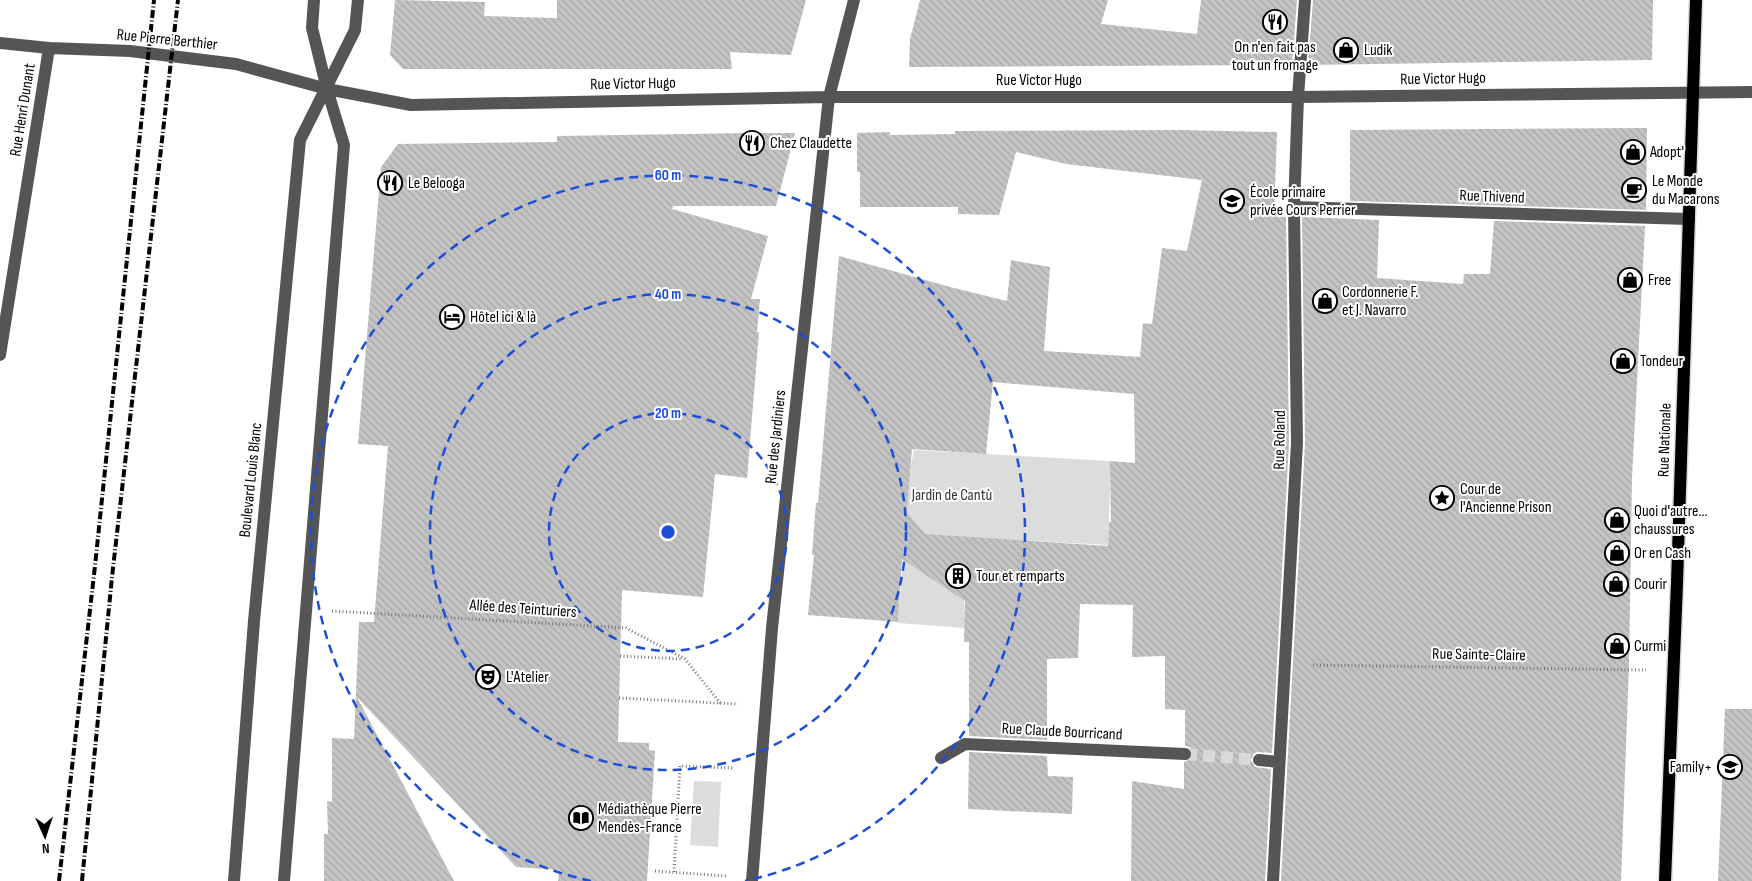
<svg xmlns="http://www.w3.org/2000/svg" width="1752" height="881" font-family="'Sofia Sans Condensed',sans-serif">
  <style>
    .green { fill: #dcdcdc }
    .building { fill: url(#building-back-hatch); fill-rule: evenodd }
    .lines { fill: none; stroke-linecap: round; stroke-linejoin: round }
    .minor-tunnel { stroke: #d9d9d9; stroke-width: 12; stroke-dasharray: 12 6; stroke-linecap: butt }
    .major-casing { stroke: #dbdbdb; stroke-width: 15 }
    .path { stroke: #777; stroke-width: 3; stroke-dasharray: 1 2.5; stroke-linecap: butt }
    .minor { stroke: #555; stroke-width: 12 }
    .major { stroke: #000; stroke-width: 12 }
    .rail { stroke: #000; stroke-width: 4; stroke-dasharray: 8 2.5 1 2.5; stroke-linecap: butt }
    .ring { fill: none; stroke: #1d4ed8; stroke-width: 2.5; stroke-dasharray: 9 6 }
    .labels { text-anchor: middle; dominant-baseline: central; stroke-width: 4; stroke-linejoin: round; paint-order: stroke }
    .street-label { font-size: 16px; fill: #000; stroke: #fff }
    .poi-label { font-size: 16px; fill: #000; stroke: #fff; text-anchor: start }
    .park-label { font-size: 16px; fill: #333; stroke: #fff }
    .centre { fill: #1d4ed8; stroke: #fff; stroke-width: 2.5 }
    .ring-label { font-size: 15px; text-anchor: middle; font-weight: bold; fill: #1d4ed8; stroke: #fff; stroke-width: 4; stroke-linejoin: round; paint-order: stroke }
  </style>
  <defs>
    <pattern id="building-back-hatch" width="6" height="6" patternUnits="userSpaceOnUse" patternTransform="scale(1.25)"><rect width="6" height="6" fill="#c4c4c4"/><path d="M-1 5l2 2M0 0l6 6M5-1l2 2" fill="none" stroke="#a7a7a7"/></pattern>
  </defs>
  <rect width="100%" height="100%" fill="#fff"/>
  <path class="green" d="M 914,450 L 1111,461 L 1108,545 L 960,537 L 942,584 L 952,593 L 964,593 L 965,628 L 898,623 L 911,465 Z
    M 694,781 L 721,782 L 718,847 L 690,845 Z"/>
  <path class="building" d="M 395,0 L 485,2 L 484,16 L 557,18 L 557,0 L 806,0 L 791,55 L 730,52 L 732,69 L 403,69 L 390,55 Z
    M 920,0 L 1108,0 L 1101,24 L 1197,34 L 1201,0 L 1297,0 L 1292,65 L 909,67 L 910,39 Z
    M 1313,0 L 1653,0 L 1652,60 L 1308,65 Z
    M 1647,128 L 1646,210 L 1350,201 L 1350,130 Z
    M 1179,130 L 1277,132 L 1274,216 L 1286,217 L 1289,443 L 1272,753 L 1256,752 L 1253,755 L 1251,760 L 1255,767 L 1271,769 L 1265,881 L 1131,881 L 1132,781 L 1184,789 L 1184,762 L 1192,759 L 1193,754 L 1190,747 L 1185,746 L 1185,710 L 1165,709 L 1165,656 L 1132,657 L 1133,605 L 1080,604 L 1078,658 L 1047,659 L 1047,740 L 969,736 L 969,642 L 964,642 L 965,601 L 902,559 L 898,622 L 808,615 L 814,555 L 812,555 L 816,503 L 818,503 L 839,256 L 954,288 L 1007,301 L 1011,260 L 1050,267 L 1044,351 L 1140,357 L 1143,323 L 1152,324 L 1162,248 L 1187,251 L 1202,180 L 1066,164 L 1016,152 L 999,215 L 958,214 L 958,207 L 860,207 L 860,172 L 857,172 L 857,133 L 890,132 L 890,135 L 955,134 L 955,131 ZM 993,382 L 1134,394 L 1135,463 L 1110,461 L 1111,522 L 1109,522 L 1108,546 L 925,534 L 907,513 L 912,449 L 986,454 Z
    M 750,133 L 795,133 L 776,206 L 673,206 L 672,209 L 768,236 L 751,299 L 760,299 L 757,332 L 759,332 L 747,478 L 715,474 L 703,597 L 622,590 L 618,742 L 649,743 L 649,750 L 655,751 L 647,881 L 558,881 L 559,870 L 516,867 L 357,697 L 454,881 L 324,881 L 324,834 L 328,834 L 327,801 L 332,802 L 332,738 L 354,739 L 359,622 L 374,622 L 388,446 L 358,444 L 381,167 L 398,144 L 557,142 L 557,136 Z
    M 1302,217 L 1379,220 L 1377,278 L 1463,284 L 1464,274 L 1490,274 L 1494,221 L 1645,226 L 1632,478 L 1629,664 L 1621,881 L 1281,881 L 1305,443 Z
    M 1725,709 L 1752,709 L 1752,881 L 1718,881 Z
    M 969,752 L 1047,756 L 1048,776 L 1073,777 L 1072,814 L 968,809 Z"/>
  <g class="lines">
    <path class="minor-tunnel" d="M 1185,754 L 1259,760"/>
    <defs>
      <path id="major" d="M 1665,881 L 1677,583 L 1696,0"/>
    </defs>
    <use href="#major" class="major-casing"/>
    <path class="path" d="M 332,611 L 626,628 L 685,659 L 721,704
      M 620,656 L 682,659
      M 1313,665 L 1646,670
      M 619,698 L 738,704
      M 655,871 L 727,876
      M 674,872 L 680,766 L 733,768"/>
    <path class="minor" d="M 0,43 L 49,48 L 130,51 L 236,64 L 327,89 L 411,105 L 829,97 L 1298,97 L 1752,92
      M 1294,207 L 1689,219
      M 0,355 L 49,48
      M 941,758 L 965,744 L 1185,754
      M 1259,760 L 1279,762
      M 234,881 L 254,621 L 300,140 L 355,30 L 358,0
      M 284,881 L 344,145 L 327,89 L 312,28 L 314,0
      M 752,881 L 772,628 L 829,97 L 854,0
      M 1273,881 L 1297,443 L 1294,207 L 1298,97 L 1305,0"/>
    <use href="#major" class="major"/>
    <path class="rail" d="M 59,881 L 95,566 L 154,0
      M 82,881 L 112,577 L 178,0"/>
  </g>
  <g class="ring">
    <circle cx="668" cy="532" r="119"/>
    <circle cx="668" cy="532" r="238"/>
    <path d="M591 881A357 357 0 1 1 745 881"/>
  </g>
  <defs>
    <symbol id="restaurant-ring" viewBox="-11 -11 22 22"><circle r="9.5" fill="#fff" stroke="#000" stroke-width="1.5"/><path d="M-5-6h1v4h1v-4h1v4h1v-4h1v5L-1.5 .5V6h-2V.5L-5-1ZM5-6V6H3V1.5H1.5Q1.5-4 5-6Z" fill="#000"/></symbol>
    <symbol id="shop-ring" viewBox="-11 -11 22 22"><circle r="9.5" fill="#fff" stroke="#000" stroke-width="1.5"/><path d="M-5-2.5h2.3a2.7 3.5 0 0 1 5.4 0H5L5.5 6h-11ZM-1.5-2.5h3a1.5 2.3 0 0 0-3 0Z" fill="#000"/></symbol>
    <symbol id="cafe-ring" viewBox="-11 -11 22 22"><circle r="9.5" fill="#fff" stroke="#000" stroke-width="1.5"/><path d="M-5.5-4.5H6V0H3Q3 3.5 0 3.5H-2.5Q-5.5 3.5-5.5 0ZM3-3.2v2h1.7v-2ZM-6 4.5H4V6H-6Z" fill="#000"/></symbol>
    <symbol id="school-ring" viewBox="-11 -11 22 22"><circle r="9.5" fill="#fff" stroke="#000" stroke-width="1.5"/><path d="M0-5L7-2L0 1L-7-2ZM-4 1L0 2.5L4 1V4Q0 6-4 4Z" fill="#000"/></symbol>
    <symbol id="hotel-ring" viewBox="-11 -11 22 22"><circle r="9.5" fill="#fff" stroke="#000" stroke-width="1.5"/><path d="M-6-4.5h1.5V1H6V5H4.5V3h-9V5H-6ZM-4 0a1.8 1.8 0 1 1 3.6 0ZM.5 0V-2.5h3Q6-2.5 6 0Z" fill="#000"/></symbol>
    <symbol id="sight-ring" viewBox="-11 -11 22 22"><circle r="9.5" fill="#fff" stroke="#000" stroke-width="1.5"/><path d="M0-6L1.8-2.2L6-1.7L2.9 1.2L3.7 5.4L0 3.3L-3.7 5.4L-2.9 1.2L-6-1.7L-1.8-2.2Z" fill="#000"/></symbol>
    <symbol id="building-ring" viewBox="-11 -11 22 22"><circle r="9.5" fill="#fff" stroke="#000" stroke-width="1.5"/><path d="M-4-6H4V6H1V3H-1V6H-4ZM-2.5-4.3h1.7v1.8h-1.7ZM.8-4.3h1.7v1.8H.8ZM-2.5-1h1.7V.8h-1.7ZM.8-1h1.7V.8H.8Z" fill="#000"/></symbol>
    <symbol id="theatre-ring" viewBox="-11 -11 22 22"><circle r="9.5" fill="#fff" stroke="#000" stroke-width="1.5"/><path d="M-5-5.5Q0-4 5-5.5V0Q5 5 0 6Q-5 5-5 0ZM-3.3-2.5H-1v1.5H-3.3ZM1-2.5H3.3v1.5H1ZM-2.8 1Q0 5.5 2.8 1Z" fill="#000"/></symbol>
    <symbol id="library-ring" viewBox="-11 -11 22 22"><circle r="9.5" fill="#fff" stroke="#000" stroke-width="1.5"/><path d="M-6-4Q-3-5.5-.7-3.5V5Q-3 3-6 4ZM6-4Q3-5.5 .7-3.5V5Q3 3 6 4Z" fill="#000"/></symbol>
  </defs>
  <g fill-rule="evenodd">
    <use href="#restaurant-ring" x="1261" y="8" width="28" height="28"/>
    <use href="#shop-ring" x="1332" y="36" width="28" height="28"/>
    <use href="#restaurant-ring" x="738" y="129" width="28" height="28"/>
    <use href="#shop-ring" x="1619" y="138" width="28" height="28"/>
    <use href="#restaurant-ring" x="376" y="169" width="28" height="28"/>
    <use href="#cafe-ring" x="1620" y="176" width="28" height="28"/>
    <use href="#school-ring" x="1218" y="187" width="28" height="28"/>
    <use href="#shop-ring" x="1616" y="266" width="28" height="28"/>
    <use href="#shop-ring" x="1311" y="287" width="28" height="28"/>
    <use href="#hotel-ring" x="438" y="303" width="28" height="28"/>
    <use href="#shop-ring" x="1609" y="347" width="28" height="28"/>
    <use href="#sight-ring" x="1428" y="484" width="28" height="28"/>
    <use href="#shop-ring" x="1603" y="506" width="28" height="28"/>
    <use href="#shop-ring" x="1603" y="539" width="28" height="28"/>
    <use href="#building-ring" x="944" y="562" width="28" height="28"/>
    <use href="#shop-ring" x="1602" y="570" width="28" height="28"/>
    <use href="#shop-ring" x="1603" y="632" width="28" height="28"/>
    <use href="#theatre-ring" x="474" y="663" width="28" height="28"/>
    <use href="#school-ring" x="1716" y="753" width="28" height="28"/>
    <use href="#library-ring" x="567" y="804" width="28" height="28"/>
  </g>
  <g class="labels">
    <g class="street-label">
      <text transform="translate(167 40) rotate(6)">Rue Pierre Berthier</text>
      <text transform="translate(1443 79) rotate(-1)">Rue Victor Hugo</text>
      <text x="1039" y="80">Rue Victor Hugo</text>
      <text transform="translate(633 84) rotate(-1)">Rue Victor Hugo</text>
      <text transform="translate(23 110) rotate(-81)">Rue Henri Dunant</text>
      <text transform="translate(1492 197) rotate(2)">Rue Thivend</text>
      <text transform="translate(776 437) rotate(-84)">Rue des Jardiniers</text>
      <text transform="translate(1280 440) rotate(-89)">Rue Roland</text>
      <text transform="translate(1665 440) rotate(-88)">Rue Nationale</text>
      <text transform="translate(251 480) rotate(-84)">Boulevard Louis Blanc</text>
      <text transform="translate(523 609) rotate(4)">Allée des Teinturiers</text>
      <text transform="translate(1479 655) rotate(1)">Rue Sainte-Claire</text>
      <text transform="translate(1062 732) rotate(3)">Rue Claude Bourricand</text>
    </g>
    <g class="poi-label">
      <text x="1275" y="47" text-anchor="middle">On n'en fait pas<tspan x="1275" dy="18">tout un fromage</tspan></text>
      <text x="1364" y="50">Ludik</text>
      <text x="770" y="143">Chez Claudette</text>
      <text x="1650" y="152">Adopt'</text>
      <text x="1652" y="181">Le Monde<tspan x="1652" dy="18">du Macarons</tspan></text>
      <text x="408" y="183">Le Belooga</text>
      <text x="1250" y="192">École primaire<tspan x="1250" dy="18">privée Cours Perrier</tspan></text>
      <text x="1648" y="280">Free</text>
      <text x="1342" y="292">Cordonnerie F.<tspan x="1342" dy="18">et J. Navarro</tspan></text>
      <text x="470" y="317">Hôtel ici &amp; là</text>
      <text x="1640" y="361">Tondeur</text>
      <text x="1460" y="489">Cour de<tspan x="1460" dy="18">l'Ancienne Prison</tspan></text>
      <text x="1634" y="511">Quoi d'autre...<tspan x="1634" dy="18">chaussures</tspan></text>
      <text x="1634" y="553">Or en Cash</text>
      <text x="976" y="576">Tour et remparts</text>
      <text x="1634" y="584">Courir</text>
      <text x="1634" y="646">Curmi</text>
      <text x="506" y="677">L'Atelier</text>
      <text x="1712" y="767" text-anchor="end">Family+</text>
      <text x="598" y="809">Médiathèque Pierre<tspan x="598" dy="18">Mendès-France</tspan></text>
    </g>
    <g class="park-label">
      <text x="952" y="495">Jardin de Cantù</text>
    </g>
  </g>
  <circle cx="668" cy="532" r="8" class="centre"/>
  <g class="ring-label">
    <text x="668" y="180">60 m</text>
    <text x="668" y="299">40 m</text>
    <text x="668" y="418">20 m</text>
  </g>
  <g transform="translate(45 836) rotate(177)" stroke="#ffffff" stroke-width="4" paint-order="stroke">
  <path d="M0-4L9 19L0 12L-9 19Z" fill="#000000"/>
  <text y="-8" font-size="14" font-weight="bold" text-anchor="middle" fill="#000000">N</text>
  </g>
</svg>
